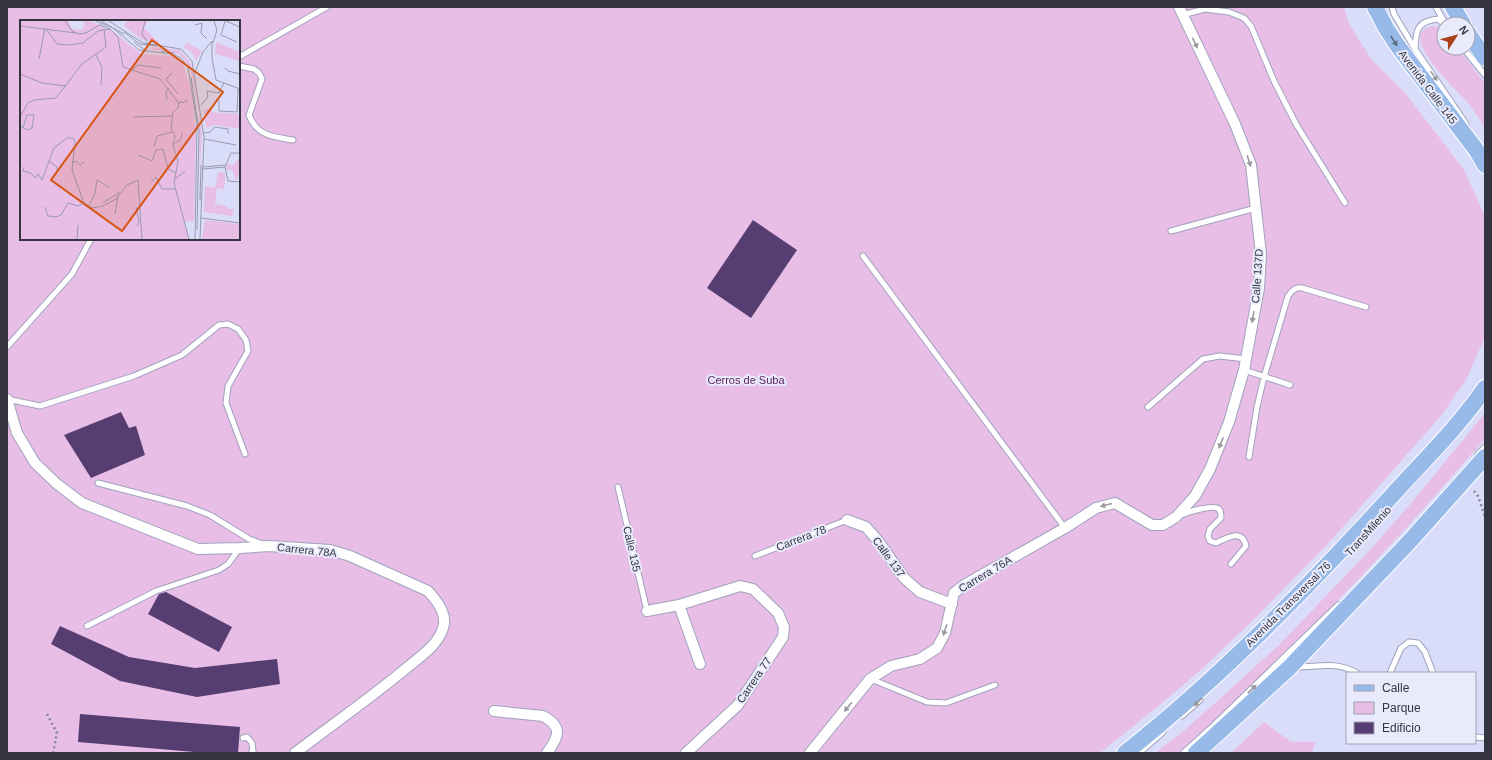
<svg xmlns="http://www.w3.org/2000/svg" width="1492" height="760" font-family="Arial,sans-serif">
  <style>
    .green { fill: #e8bee6; fill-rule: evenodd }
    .building { fill: #563e72 }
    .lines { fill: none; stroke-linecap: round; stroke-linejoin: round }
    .service-casing { stroke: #9fa2bc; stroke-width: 7 }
    .minor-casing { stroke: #9fa2bc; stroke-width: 12 }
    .primary-casing { stroke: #fff; stroke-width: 18 }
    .path { stroke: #84869a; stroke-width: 2.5; stroke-dasharray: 2 3; stroke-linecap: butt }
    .service { stroke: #fff; stroke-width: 5 }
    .minor { stroke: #fff; stroke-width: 10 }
    .primary { stroke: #97bae8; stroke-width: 16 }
    .oneway { fill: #5c6a83 }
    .oneway2 { fill: #9a9aa0 }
    .labels { text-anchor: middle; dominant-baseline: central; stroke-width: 4; stroke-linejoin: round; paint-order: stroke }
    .street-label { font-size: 11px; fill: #343540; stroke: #e9ebfc }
    .park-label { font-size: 11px; fill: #5f235f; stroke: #e9ebfc }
    .inset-road { fill: none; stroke: #989aaf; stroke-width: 1 }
    .view { fill: #d65511; fill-opacity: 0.15; stroke: #d65511; stroke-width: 2 }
    .inset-edge { fill: none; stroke: #343540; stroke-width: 2 }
  </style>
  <rect width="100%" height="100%" fill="#daddf9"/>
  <path class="green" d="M 7,7 L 1344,7 L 1349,24 L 1372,60 L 1406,94 L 1464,170 L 1485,216 L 1485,337 L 1466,380 L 1440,417 L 1326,546 L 1247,626 L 1204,667 L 1167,699 L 1100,753 L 7,753 ZM 21,21 L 239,21 L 239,239 L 21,239 Z
    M 1433,26 L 1441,28 L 1444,32 L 1444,48 L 1458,48 L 1485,83 L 1485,128 C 1479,119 1474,110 1467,102 C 1458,91 1393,32 1433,26 Z
    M 1485,413 L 1485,439 C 1459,468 1433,498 1407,527 C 1335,606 1258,682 1178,753 L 1155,753 L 1180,734 L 1224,695 L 1280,644 L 1370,550 L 1413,501 Z
    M 1264,722 L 1291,742 L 1315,742 L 1312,753 L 1231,753 Z"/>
  <path class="building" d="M 753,220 L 797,250 L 751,318 L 707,288 Z
    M 121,412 L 129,428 L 136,426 L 145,455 L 91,478 L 64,435 Z
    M 166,592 L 232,627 L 219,652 L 148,614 L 159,594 Z
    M 60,626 L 129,657 L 195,668 L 277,659 L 280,684 L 197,697 L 120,681 L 51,644 Z
    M 80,714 L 240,727 L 238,753 L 206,753 L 78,742 Z"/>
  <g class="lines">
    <defs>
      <path id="service" d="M 1392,7 L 1394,14 L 1415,49 L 1466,124
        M 1436,7 L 1445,23
        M 1182,15 L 1205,9 L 1229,12 L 1244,18 L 1251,26 L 1274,81 L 1296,124 L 1345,203
        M 1415,48 C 1416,30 1417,21 1438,19 L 1444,24
        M 1463,48 L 1485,75
        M 239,57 L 327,7
        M 239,66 L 254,69 L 259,73 L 262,79 L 249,115 C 257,136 273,137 293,140
        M 1171,231 L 1256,208
        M 863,256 L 1065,528
        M 7,347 L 72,274 L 91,239
        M 1244,370 L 1290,385
        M 7,399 L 40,406 L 134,376 L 182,355 L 219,325 L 228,324 L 238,329 L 246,340 L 248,351 L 228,386 L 226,403 L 245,454
        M 1148,407 L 1203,359 L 1220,356 L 1246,359
        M 1478,454 L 1485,447
        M 1249,457 L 1257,407 L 1264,377 L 1288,296 C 1293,290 1295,287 1302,288 L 1366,307
        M 98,483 L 187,506 L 210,515 L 249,539 L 263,544
        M 618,487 L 647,611
        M 1181,515 C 1188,512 1213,504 1219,509 C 1221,512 1221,515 1221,518 L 1210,529 L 1208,536 L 1210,541 L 1216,543 C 1227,538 1242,528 1246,546 L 1231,564
        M 755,556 L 847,520
        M 87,626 L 156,591 L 219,570 L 228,564 L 239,549
        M 1296,667 C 1319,667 1336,661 1357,673
        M 1390,673 L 1401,648 L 1409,642 L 1418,643 L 1425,652 L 1433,673
        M 871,679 L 927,702 L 946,703 L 995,685
        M 1182,716 L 1200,700
        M 1475,737 L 1485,738
        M 243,738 L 247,737 L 252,743 L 253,751 L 251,753
        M 1139,753 L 1163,732
        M 1183,753 L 1213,726 L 1338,605"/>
      <path id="minor" d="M 7,399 L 17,433 L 35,463 L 57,484 L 82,503 L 198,549 L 240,548 L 269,546 L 330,550 L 350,556 L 428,591 C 438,602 449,616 442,631 C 436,646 421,656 409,666 C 372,697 333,724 295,753
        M 847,520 L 866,527 L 879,542 L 904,578 L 920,592 L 952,604
        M 679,605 L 700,664
        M 647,611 L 679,605 L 740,586 L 753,589 L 778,613 L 784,627 L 783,637 L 738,705 L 686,753
        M 494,711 L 543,716 C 564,727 558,738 547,753
        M 810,753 L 870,679 L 891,666 L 920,659 L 937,648 L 945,633 L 954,593 L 964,585 L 1065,528 L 1096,508 L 1115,503 L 1152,525 L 1163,525 L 1176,517 L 1195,496 L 1210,469 L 1229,422 L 1244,370 L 1259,288 L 1261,254 L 1251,165 L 1235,124 L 1179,7"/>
      <path id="primary" d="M 1375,7 L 1386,28 L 1397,45 L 1477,151 L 1485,165
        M 1453,7 L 1463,24
        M 1468,33 L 1485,58
        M 1125,753 C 1220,678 1304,591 1386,502 C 1419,465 1457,429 1485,388
        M 1196,753 L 1289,668 L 1409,542 L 1485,457"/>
    </defs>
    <use href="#service" class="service-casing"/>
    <use href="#minor" class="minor-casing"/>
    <use href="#primary" class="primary-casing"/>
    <path class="path" d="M 1474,491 L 1478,496 L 1485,517
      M 47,714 L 57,733 L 53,753"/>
    <use href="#service" class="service"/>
    <use href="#minor" class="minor"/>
    <use href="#primary" class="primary"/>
  </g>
  <defs><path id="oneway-solid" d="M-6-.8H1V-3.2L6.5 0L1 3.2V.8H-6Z"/></defs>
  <use class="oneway" href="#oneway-solid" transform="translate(1394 41) rotate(57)"/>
  <g class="oneway2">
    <use href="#oneway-solid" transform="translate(1195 43) rotate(64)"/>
    <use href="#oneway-solid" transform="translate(1434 76) rotate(55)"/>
    <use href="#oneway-solid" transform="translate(1249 161) rotate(72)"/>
    <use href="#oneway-solid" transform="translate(1253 317) rotate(100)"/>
    <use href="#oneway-solid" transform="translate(1221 443) rotate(113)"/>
    <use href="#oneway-solid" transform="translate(1106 505) rotate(165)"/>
    <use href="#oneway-solid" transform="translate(945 630) rotate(108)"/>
    <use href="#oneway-solid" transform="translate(1252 689) rotate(-44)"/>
    <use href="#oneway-solid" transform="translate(1198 702) rotate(137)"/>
    <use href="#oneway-solid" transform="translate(848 707) rotate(129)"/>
  </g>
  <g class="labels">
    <g class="street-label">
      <text transform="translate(1428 87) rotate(53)">Avenida Calle 145</text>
      <text transform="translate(1257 276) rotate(-86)">Calle 137D</text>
      <text transform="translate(1368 531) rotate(-48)">TransMilenio</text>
      <text transform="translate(801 538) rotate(-21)">Carrera 78</text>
      <text transform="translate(632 549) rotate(77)">Calle 135</text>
      <text transform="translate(307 550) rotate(6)">Carrera 78A</text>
      <text transform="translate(889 557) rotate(54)">Calle 137</text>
      <text transform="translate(985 574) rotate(-31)">Carrera 76A</text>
      <text transform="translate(1288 604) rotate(-45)">Avenida Transversal 76</text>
      <text transform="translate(754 680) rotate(-56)">Carrera 77</text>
    </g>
    <g class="park-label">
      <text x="746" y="380">Cerros de Suba</text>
    </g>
  </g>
  <g transform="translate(20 20)">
    <rect width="220" height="220" fill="#daddf9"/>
    <path d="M 0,1 L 49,1 L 52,9 L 63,10 L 64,1 L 70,1 L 94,12 L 121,34 L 155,36 L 163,43 L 172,73 L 176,115 L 174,201 L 165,202 L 169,219 L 0,219 ZM 107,1 L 128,1 L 124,8 L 139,23 L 121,19 L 104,6 ZM 196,22 L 220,32 L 220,41 L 195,34 ZM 167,23 L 182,31 L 176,41 L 172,32 L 164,28 ZM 131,27 L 159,30 L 170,42 L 176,64 L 182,112 L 180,152 L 179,93 L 170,47 L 159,34 L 145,30 L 132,30 ZM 189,87 L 193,92 L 220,94 L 220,109 L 194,105 L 186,108 L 184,91 ZM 220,137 L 220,153 L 216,161 L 212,150 L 206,150 L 207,144 L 213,145 ZM 198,152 L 205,153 L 205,162 L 204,169 L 197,168 L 195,184 L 206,186 L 209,190 L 214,188 L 212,196 L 184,192 L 185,166 L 195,168 ZM 185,200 L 220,204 L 220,219 L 182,219 Z" fill="#e8bee6"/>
    <path class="inset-road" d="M 45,1 L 52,11 L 59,14 L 66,13 L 81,4M 76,1 L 93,8 L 119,30 L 153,34 L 161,38 L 168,47 L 177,104 L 175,219M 81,1 L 104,14M 89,1 L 123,23 L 161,29 L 172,41 L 184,117 L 180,219M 125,1 L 122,14 L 128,23M 205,1 L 201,15 L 217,22M 206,1 L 220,7M 80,5 L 90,9 L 98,17 L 103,47 L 140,59 L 158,82 L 159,87 L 153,92 L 151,109 L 155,116 L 153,125 L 158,141 L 154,163 L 169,219M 175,5 L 182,3 L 181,13 L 187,19M 0,6 L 56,13M 26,9 L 37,24 L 49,25 L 63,23 L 78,11 L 90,9M 104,12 L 120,24 L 137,26M 114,22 L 125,30M 193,23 L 197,10 L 194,1M 141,31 L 154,33M 76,35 L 82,47 L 81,65M 19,39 L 25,8M 205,48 L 208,51 L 220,54M 112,50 L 118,45 L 141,48M 175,52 L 183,32 L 192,21 L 192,38 L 196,60 L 220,69M 152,53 L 146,59 L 158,74M 0,54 L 22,63 L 46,66M 171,57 L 179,110 L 177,210M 147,80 L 146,72 L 149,68M 199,80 L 199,91 L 217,92 L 218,69M 159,84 L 161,81 L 163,83 L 166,80 L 167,83M 181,85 L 188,77 L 187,71 L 199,73 L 204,63M 0,97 L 8,83 L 14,80 L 36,78 L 62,44 L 86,27 L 84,9M 113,97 L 152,96M 0,105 L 3,108 L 8,110 L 12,108 L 14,95 L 7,95 L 3,108M 184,113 L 190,112 L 195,107 L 208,109 L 208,114M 184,119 L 216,125M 153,125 L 161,119 L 162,113M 134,127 L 137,116 L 152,112M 220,133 L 211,133 L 205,147 L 208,161 L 220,162M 118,135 L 132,141 L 136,130 L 143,129 L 148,149 L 156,153M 29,141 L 37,147 L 37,152M 53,142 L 56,141 L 60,145 L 64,142M 4,147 L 3,151 L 11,153 L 15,158 L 18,154 L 22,160 L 34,128 L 47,118 L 53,118 L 55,122 L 52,150 L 64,183M 183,147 L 206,145M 183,149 L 205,147M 154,160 L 165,151M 131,162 L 136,157 L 142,169 L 155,169M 180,180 L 181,145M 64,183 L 72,188 L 83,186 L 96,179 L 107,165 L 118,160 L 122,219M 83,183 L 100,172M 69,186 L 75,173 L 77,160 L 90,168M 25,187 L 28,196 L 36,197 L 41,195 L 48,183 L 58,186 L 64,183M 116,187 L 119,202 L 117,206M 95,194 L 98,175M 181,198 L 220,203M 57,219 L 58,205"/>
    <path class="view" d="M 132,20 L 203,72 L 102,211 L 31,160 Z"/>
    <rect width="220" height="220" class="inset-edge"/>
  </g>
  <rect width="1492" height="760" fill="none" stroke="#343540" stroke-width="16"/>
  <rect x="1346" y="672" width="130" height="72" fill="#e9ebfc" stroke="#a1a2b1"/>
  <rect x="1354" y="685" width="20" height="6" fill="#97bae8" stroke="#a1a2b1"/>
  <text x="1382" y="692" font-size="12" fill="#343540">Calle</text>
  <rect x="1354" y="702" width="20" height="12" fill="#e8bee6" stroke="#a1a2b1"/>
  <text x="1382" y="712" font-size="12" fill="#343540">Parque</text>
  <rect x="1354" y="722" width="20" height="12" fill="#563e72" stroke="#a1a2b1"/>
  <text x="1382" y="732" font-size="12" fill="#343540">Edificio</text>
  <g transform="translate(1456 36) rotate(54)"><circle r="19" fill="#e9ebfc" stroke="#a1a2b1"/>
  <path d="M0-3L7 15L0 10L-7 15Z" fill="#a8411a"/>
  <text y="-6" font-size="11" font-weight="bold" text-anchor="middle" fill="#343540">N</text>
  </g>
</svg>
